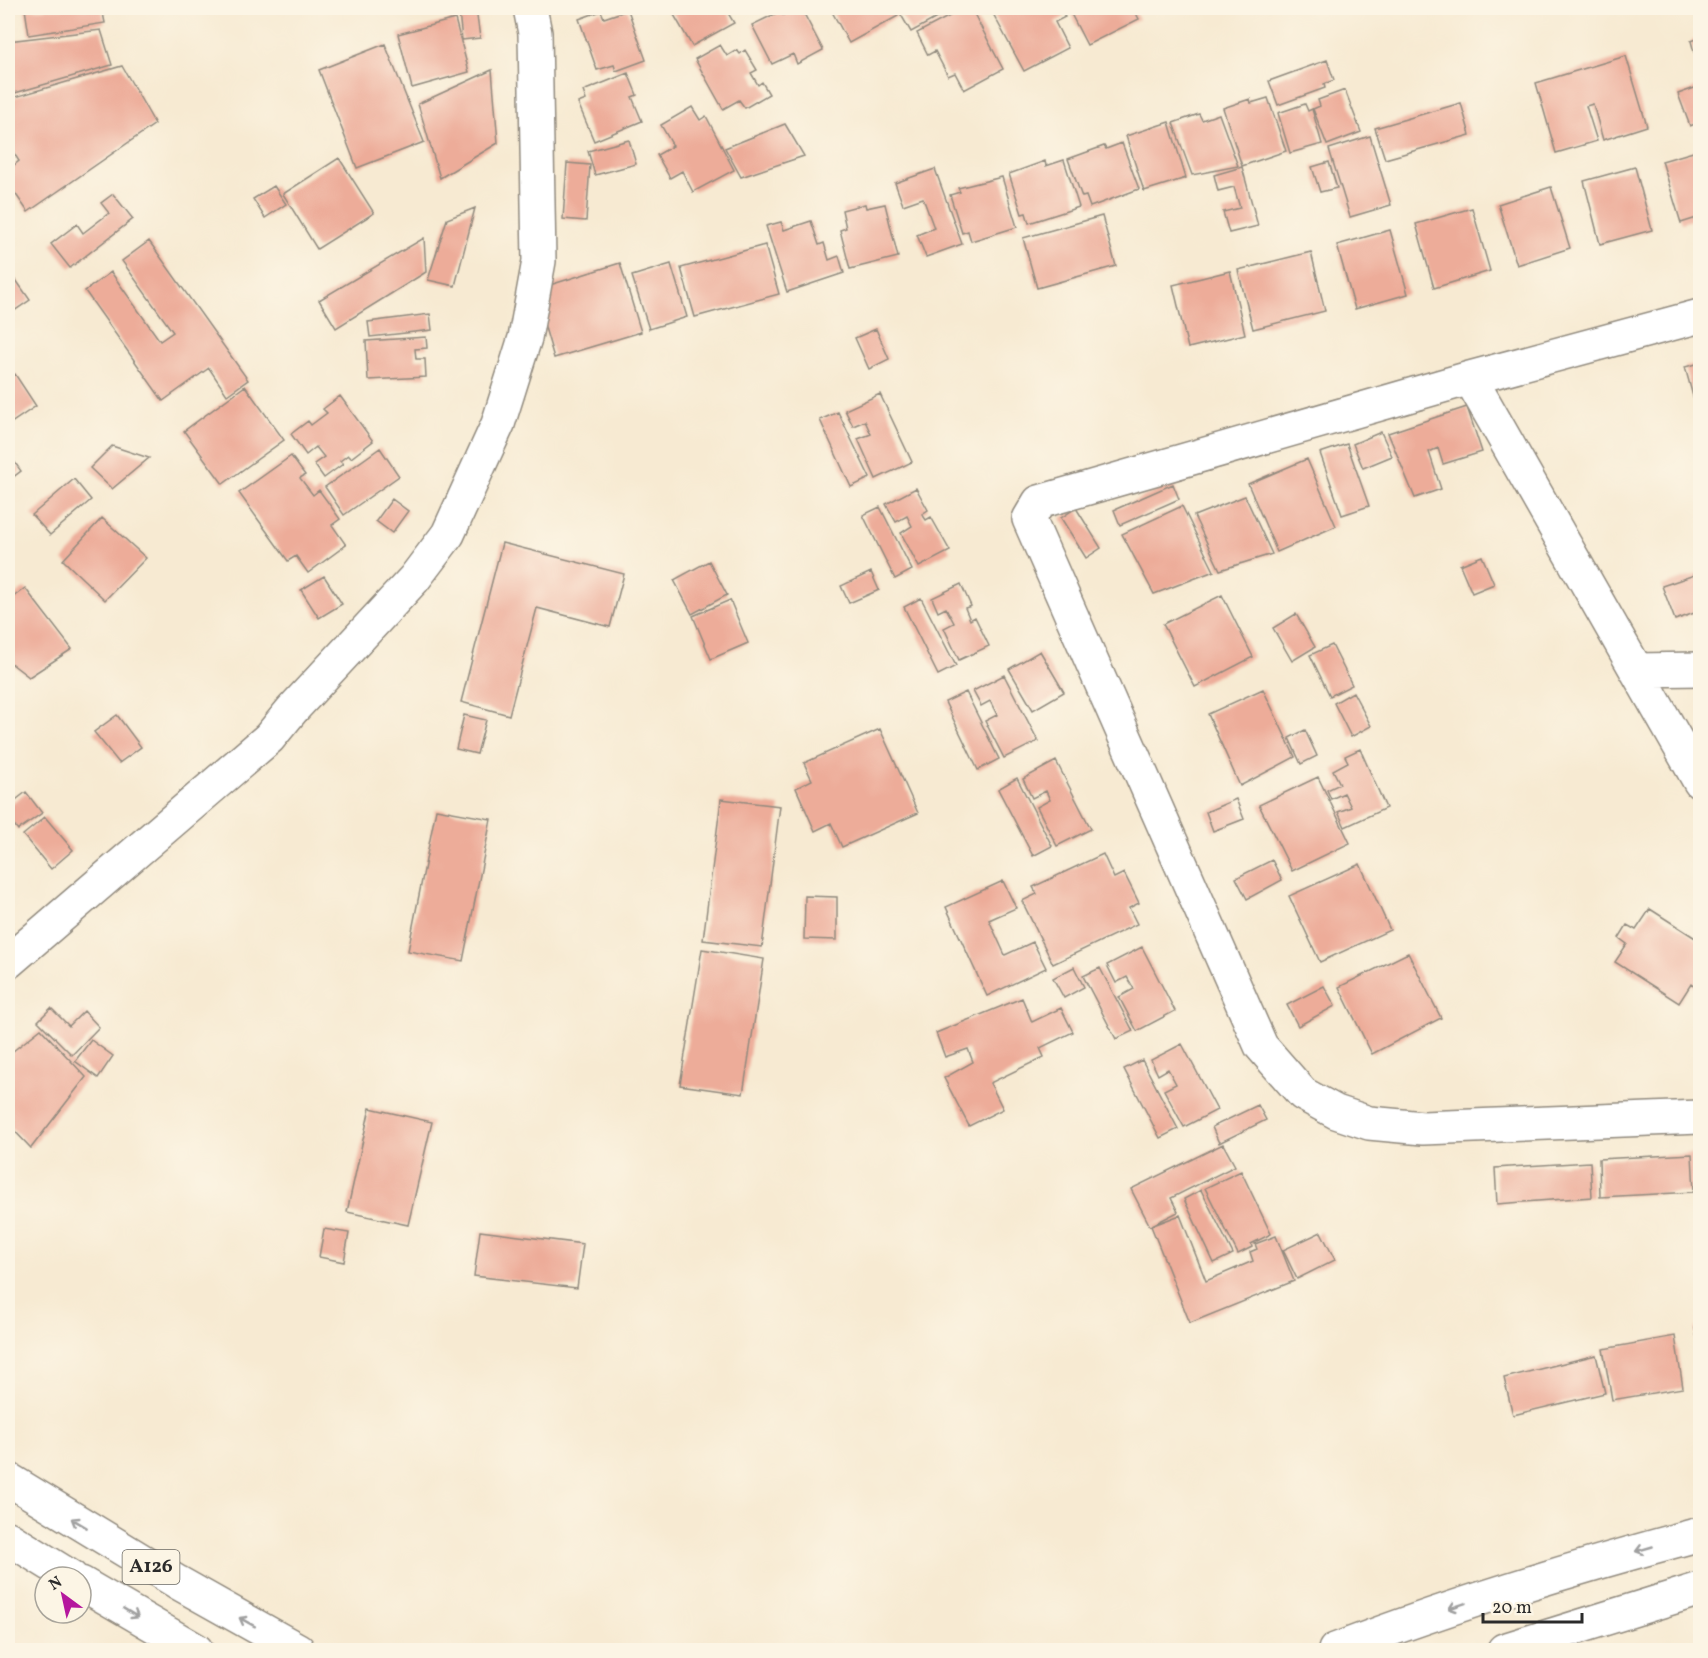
<svg xmlns="http://www.w3.org/2000/svg" width="1708" height="1658" font-family="Vollkorn,serif">
  <style>
    .building { fill: #edac99 }
    .lines { fill: none; stroke-linecap: round; stroke-linejoin: round }
    .street-casing { stroke: #918a7e; stroke-width: 36 }
    .highway-casing { stroke: #918a7e; stroke-width: 36 }
    .street { stroke: #fff; stroke-width: 33 }
    .highway { stroke: #fff; stroke-width: 33 }
    .oneway { stroke: #a0a0a0 }
    .labels { text-anchor: middle; dominant-baseline: central; stroke-width: 4.5; stroke-linejoin: round; paint-order: stroke }
    .shield { fill: #fcf5e5; stroke: #6a6863; stroke-width: 1.5 }
    .shield-label { font-size: 20px; font-weight: bold; fill: #2b2b2b }
  </style>
  <rect width="100%" height="100%" fill="#fcf5e5"/>
  <filter id="ink" filterUnits="userSpaceOnUse"><feTurbulence type="fractalNoise" baseFrequency=".0167" numOctaves="2"/><feDisplacementMap in="SourceGraphic" scale="12" xChannelSelector="R" yChannelSelector="G"/><feConvolveMatrix kernelMatrix="1 2 1 2 8 2 1 2 1" color-interpolation-filters="sRGB"/></filter>
  <filter id="wash" filterUnits="userSpaceOnUse"><feTurbulence type="fractalNoise" baseFrequency=".008" numOctaves="4" result="noise"/><feDisplacementMap in="SourceGraphic" scale="24" xChannelSelector="R" yChannelSelector="G"/><feGaussianBlur stdDeviation="1.35" result="paint"/><feColorMatrix in="noise" values="0 0 0 0 0 0 0 0 0 0 0 0 0 0 0 0 0 1.4 0 .05"/><feComposite in="paint" operator="in"/></filter>
  <g filter="url(#wash)">
    <rect width="100%" height="100%" fill="#f7ead2"/>
    <g id="blocks">
      <path class="building" d="M 102,8 L 105,23 L 29,35 L 25,9 Z
        M 670,8 L 725,8 L 734,23 L 692,46 Z
        M 797,8 L 801,8 L 823,50 L 797,64 L 793,54 L 772,64 L 752,25 L 781,11 L 783,15 Z
        M 830,8 L 893,8 L 898,16 L 849,43 Z
        M 897,8 L 955,8 L 911,32 Z
        M 965,8 L 971,8 L 1003,69 L 964,90 L 955,73 L 948,76 L 935,51 L 928,55 L 917,33 Z
        M 990,8 L 1060,8 L 1065,17 L 1055,22 L 1068,48 L 1024,71 Z
        M 1068,8 L 1133,8 L 1139,19 L 1087,45 Z
        M 476,9 L 480,38 L 462,40 L 459,12 Z
        M 628,10 L 646,60 L 616,71 L 614,65 L 597,70 L 579,19 L 601,11 L 604,18 Z
        M 455,19 L 469,72 L 412,88 L 398,34 Z
        M 101,30 L 112,65 L 8,95 L 8,41 Z
        M 1700,38 L 1700,50 L 1694,52 L 1691,41 Z
        M 385,44 L 424,142 L 357,168 L 319,70 Z
        M 720,45 L 727,56 L 737,50 L 740,54 L 745,50 L 757,70 L 751,73 L 758,85 L 762,82 L 769,94 L 745,108 L 739,100 L 723,109 L 695,59 Z
        M 1626,56 L 1647,126 L 1603,140 L 1593,104 L 1586,106 L 1597,141 L 1556,153 L 1536,83 Z
        M 1327,60 L 1334,80 L 1324,84 L 1325,88 L 1278,105 L 1269,81 Z
        M 122,66 L 155,124 L 28,212 L 8,183 L 8,170 L 19,161 L 8,144 L 8,99 Z
        M 492,70 L 498,143 L 440,178 L 418,104 Z
        M 628,73 L 637,95 L 632,97 L 642,121 L 594,141 L 578,103 L 586,100 L 583,91 Z
        M 1700,86 L 1700,122 L 1690,126 L 1678,94 Z
        M 1345,90 L 1361,132 L 1327,145 L 1313,109 L 1320,106 L 1318,100 Z
        M 1268,98 L 1286,151 L 1242,166 L 1223,108 L 1250,99 L 1251,103 Z
        M 1461,103 L 1470,135 L 1385,159 L 1375,128 Z
        M 1305,104 L 1308,111 L 1312,109 L 1322,144 L 1290,153 L 1278,113 Z
        M 692,107 L 700,120 L 706,116 L 734,170 L 693,192 L 682,171 L 670,178 L 657,155 L 673,146 L 661,125 Z
        M 1199,114 L 1202,120 L 1219,114 L 1238,166 L 1192,175 L 1173,123 Z
        M 1169,122 L 1186,178 L 1144,191 L 1126,136 Z
        M 785,124 L 804,156 L 741,177 L 725,148 Z
        M 1370,136 L 1391,205 L 1350,217 L 1329,149 Z
        M 629,140 L 636,164 L 595,175 L 588,151 Z
        M 1122,143 L 1139,189 L 1090,207 L 1086,196 L 1082,197 L 1068,159 L 1104,146 L 1106,149 Z
        M 1700,150 L 1700,217 L 1681,223 L 1662,161 Z
        M 339,158 L 374,213 L 317,249 L 283,194 Z
        M 1064,160 L 1079,207 L 1029,223 L 1026,213 L 1022,214 L 1009,174 L 1045,161 L 1046,166 Z
        M 1329,162 L 1337,188 L 1320,192 L 1312,167 Z
        M 567,163 L 590,165 L 586,221 L 563,219 Z
        M 1242,167 L 1258,226 L 1229,233 L 1223,212 L 1240,208 L 1234,187 L 1218,191 L 1214,175 Z
        M 1635,167 L 1652,230 L 1600,244 L 1584,181 Z
        M 935,169 L 962,244 L 926,257 L 917,235 L 934,228 L 923,198 L 903,205 L 895,183 Z
        M 1002,177 L 1017,227 L 971,241 L 968,231 L 962,233 L 950,195 L 960,192 L 958,188 Z
        M 274,186 L 286,204 L 265,218 L 253,199 Z
        M 1551,187 L 1570,248 L 1517,265 L 1498,204 Z
        M 113,194 L 133,219 L 70,268 L 51,244 L 77,224 L 83,233 L 109,213 L 101,203 Z
        M 865,204 L 866,208 L 885,204 L 898,257 L 850,269 L 840,230 L 846,228 L 842,210 Z
        M 475,208 L 455,286 L 428,280 L 447,219 Z
        M 1472,208 L 1490,271 L 1434,288 L 1416,224 Z
        M 1102,216 L 1116,266 L 1037,288 L 1023,238 Z
        M 811,221 L 819,245 L 824,243 L 829,260 L 839,256 L 844,273 L 787,292 L 766,226 L 781,222 L 784,230 Z
        M 1390,230 L 1408,294 L 1355,309 L 1337,245 Z
        M 424,238 L 426,272 L 336,328 L 319,300 Z
        M 149,241 L 248,380 L 227,395 L 209,368 L 163,401 L 85,291 L 111,272 L 160,341 L 173,332 L 122,261 Z
        M 765,245 L 779,294 L 695,317 L 681,268 Z
        M 1311,252 L 1325,311 L 1253,329 L 1238,270 Z
        M 620,263 L 641,332 L 554,358 L 534,290 Z
        M 671,264 L 687,317 L 649,329 L 632,276 Z
        M 1230,271 L 1245,334 L 1188,348 L 1173,285 Z
        M 16,280 L 30,300 L 8,315 L 8,285 Z
        M 430,314 L 432,330 L 370,337 L 368,322 Z
        M 876,329 L 889,359 L 869,369 L 855,338 Z
        M 426,337 L 427,348 L 415,349 L 416,359 L 425,359 L 426,377 L 368,380 L 366,341 Z
        M 1700,363 L 1700,422 L 1685,367 Z
        M 8,374 L 10,378 L 15,374 L 36,406 L 8,425 Z
        M 245,386 L 284,440 L 223,484 L 184,431 Z
        M 880,394 L 912,462 L 876,479 L 858,439 L 871,434 L 865,421 L 853,426 L 845,410 Z
        M 340,396 L 373,441 L 351,458 L 348,455 L 340,461 L 343,464 L 324,478 L 314,464 L 324,457 L 316,447 L 306,455 L 291,434 L 308,421 L 311,425 L 327,413 L 323,409 Z
        M 1467,407 L 1482,452 L 1443,464 L 1438,448 L 1429,452 L 1441,489 L 1415,498 L 1388,433 Z
        M 838,412 L 870,478 L 851,487 L 820,420 Z
        M 1381,432 L 1392,456 L 1363,468 L 1353,444 Z
        M 1347,444 L 1369,506 L 1342,515 L 1320,453 Z
        M 112,446 L 149,458 L 112,489 L 90,468 Z
        M 380,448 L 399,476 L 344,515 L 325,487 Z
        M 8,453 L 21,471 L 8,481 Z
        M 291,456 L 305,475 L 300,478 L 313,495 L 319,490 L 340,519 L 332,525 L 346,545 L 308,573 L 296,556 L 288,561 L 239,493 Z
        M 1307,459 L 1336,526 L 1277,552 L 1248,484 Z
        M 74,479 L 91,500 L 50,535 L 32,515 Z
        M 1173,484 L 1179,499 L 1120,525 L 1114,510 Z
        M 916,488 L 928,510 L 922,514 L 926,520 L 931,517 L 950,551 L 919,567 L 901,533 L 912,526 L 907,516 L 896,522 L 886,504 Z
        M 1245,496 L 1272,554 L 1220,570 L 1194,516 Z
        M 392,499 L 408,511 L 392,533 L 376,521 Z
        M 1182,506 L 1214,571 L 1154,594 L 1122,534 Z
        M 880,507 L 912,570 L 895,579 L 863,515 Z
        M 1076,508 L 1101,548 L 1086,558 L 1061,518 Z
        M 102,518 L 146,558 L 105,600 L 63,560 Z
        M 502,543 L 624,574 L 610,627 L 537,608 L 509,715 L 461,702 Z
        M 1482,556 L 1494,584 L 1472,593 L 1460,565 Z
        M 709,561 L 727,595 L 692,614 L 674,580 Z
        M 871,572 L 879,590 L 849,603 L 841,586 Z
        M 1700,573 L 1700,611 L 1675,620 L 1662,586 Z
        M 324,576 L 342,604 L 319,618 L 301,590 Z
        M 961,584 L 971,606 L 965,608 L 970,620 L 975,617 L 989,646 L 959,660 L 944,628 L 954,623 L 946,608 L 938,612 L 932,598 Z
        M 25,588 L 72,649 L 29,677 L 8,661 L 8,622 L 13,618 L 8,611 L 8,601 Z
        M 1222,595 L 1253,657 L 1195,687 L 1163,624 Z
        M 921,598 L 956,666 L 938,675 L 904,607 Z
        M 730,600 L 748,643 L 711,659 L 693,616 Z
        M 1296,614 L 1315,647 L 1292,661 L 1273,628 Z
        M 1332,645 L 1352,685 L 1330,696 L 1310,655 Z
        M 1040,651 L 1064,692 L 1033,710 L 1009,669 Z
        M 1004,675 L 1038,741 L 1004,758 L 985,721 L 997,715 L 990,701 L 981,706 L 973,691 Z
        M 1263,689 L 1295,757 L 1240,786 L 1208,714 Z
        M 966,692 L 999,759 L 978,770 L 945,702 Z
        M 1353,692 L 1371,726 L 1351,737 L 1334,703 Z
        M 117,715 L 141,747 L 119,763 L 94,732 Z
        M 464,715 L 486,720 L 477,754 L 456,749 Z
        M 880,729 L 918,813 L 842,847 L 831,823 L 815,831 L 796,788 L 812,780 L 804,763 Z
        M 1305,730 L 1317,756 L 1301,764 L 1289,738 Z
        M 1360,749 L 1386,808 L 1345,827 L 1338,812 L 1351,807 L 1344,793 L 1331,799 L 1327,790 L 1340,784 L 1333,770 L 1348,762 L 1345,756 Z
        M 1056,761 L 1091,829 L 1057,846 L 1037,807 L 1050,800 L 1046,791 L 1032,798 L 1023,779 Z
        M 1318,777 L 1350,843 L 1292,871 L 1259,805 Z
        M 1017,778 L 1052,846 L 1033,856 L 998,789 Z
        M 26,792 L 42,813 L 18,830 L 8,817 L 8,806 Z
        M 721,799 L 780,806 L 762,947 L 703,940 Z
        M 1236,799 L 1244,819 L 1213,831 L 1206,812 Z
        M 436,809 L 491,819 L 463,961 L 408,951 Z
        M 45,817 L 73,850 L 51,869 L 23,835 Z
        M 1103,854 L 1114,878 L 1124,873 L 1139,903 L 1129,908 L 1137,924 L 1053,964 L 1022,901 L 1037,894 L 1033,887 Z
        M 1272,860 L 1282,880 L 1247,899 L 1236,878 Z
        M 1360,864 L 1390,930 L 1320,962 L 1289,896 Z
        M 1003,881 L 1016,908 L 989,920 L 1005,955 L 1033,942 L 1046,968 L 987,996 L 946,907 Z
        M 805,896 L 837,897 L 837,940 L 804,939 Z
        M 1650,909 L 1700,941 L 1700,991 L 1691,984 L 1679,1003 L 1615,962 L 1627,944 L 1619,938 L 1627,925 L 1636,930 Z
        M 1142,947 L 1175,1011 L 1137,1031 L 1119,997 L 1134,989 L 1127,977 L 1116,983 L 1107,965 Z
        M 702,949 L 764,959 L 743,1094 L 680,1085 Z
        M 1408,953 L 1441,1018 L 1372,1054 L 1339,987 Z
        M 1074,967 L 1084,987 L 1064,998 L 1053,978 Z
        M 1100,968 L 1133,1031 L 1116,1039 L 1083,976 Z
        M 1324,986 L 1335,1006 L 1298,1026 L 1287,1005 Z
        M 1022,998 L 1032,1022 L 1061,1008 L 1073,1032 L 1040,1048 L 1044,1057 L 990,1083 L 1003,1109 L 969,1126 L 944,1078 L 973,1062 L 968,1049 L 945,1057 L 936,1033 Z
        M 51,1008 L 69,1026 L 84,1011 L 99,1027 L 72,1055 L 38,1021 Z
        M 41,1029 L 86,1077 L 31,1148 L 8,1124 L 8,1055 Z
        M 91,1040 L 113,1056 L 98,1078 L 75,1061 Z
        M 1182,1044 L 1217,1110 L 1184,1127 L 1164,1090 L 1176,1084 L 1168,1069 L 1158,1075 L 1151,1060 Z
        M 1142,1060 L 1178,1129 L 1160,1138 L 1124,1069 Z
        M 1258,1105 L 1266,1120 L 1219,1143 L 1212,1127 Z
        M 370,1108 L 432,1122 L 408,1225 L 347,1212 Z
        M 1223,1144 L 1235,1166 L 1171,1198 L 1178,1212 L 1150,1226 L 1131,1189 Z
        M 1692,1154 L 1694,1192 L 1600,1197 L 1599,1159 Z
        M 1590,1162 L 1592,1197 L 1497,1204 L 1495,1168 Z
        M 1241,1171 L 1271,1234 L 1251,1244 L 1252,1247 L 1238,1254 L 1205,1188 Z
        M 1201,1190 L 1233,1254 L 1214,1263 L 1184,1199 Z
        M 1180,1215 L 1206,1281 L 1253,1261 L 1250,1252 L 1257,1249 L 1255,1244 L 1276,1236 L 1294,1281 L 1190,1323 L 1151,1226 Z
        M 324,1229 L 349,1233 L 344,1262 L 319,1257 Z
        M 480,1231 L 583,1244 L 577,1288 L 474,1276 Z
        M 1321,1232 L 1335,1260 L 1297,1279 L 1283,1250 Z
        M 1700,1327 L 1700,1349 L 1699,1349 L 1695,1328 Z
        M 1675,1336 L 1683,1388 L 1612,1400 L 1603,1349 Z
        M 1596,1355 L 1605,1393 L 1513,1415 L 1504,1378 Z"/>
    </g>
  </g>
  <g filter="url(#ink)">
    <use href="#blocks" fill-opacity="0" stroke="#918a7e" stroke-width="1.5"/>
    <g class="lines">
      <defs>
        <path id="street" d="M 1700,316 L 1470,378 L 1039,502 L 1029,519 L 1261,1046 L 1303,1094 L 1336,1112 L 1369,1123 L 1423,1128 L 1700,1117
          M 1470,378 L 1700,782
          M 1636,670 L 1700,669
          M 8,962 L 269,738 L 292,710 L 414,579 L 448,534 L 498,424 L 525,338 L 539,261 L 535,33 L 530,8"/>
        <path id="highway" d="M 8,1479 L 177,1582 L 298,1650
          M 8,1538 L 71,1577
          M 81,1583 L 196,1650
          M 1335,1650 C 1454,1604 1577,1567 1700,1534
          M 1504,1650 L 1700,1589"/>
      </defs>
      <use href="#street" class="street-casing"/>
      <use href="#highway" class="highway-casing"/>
      <use href="#street" class="street"/>
      <use href="#highway" class="highway"/>
    </g>
    <defs><path id="oneway-shaft" d="M-6 0H5M1.5-3L5.5 0L1.5 3" fill="none" stroke-width="1.6" stroke-linecap="round" stroke-linejoin="round" transform="scale(1.5)"/></defs>
    <g class="oneway">
      <use href="#oneway-shaft" transform="translate(79 1523) rotate(-149)"/>
      <use href="#oneway-shaft" transform="translate(1644 1549) rotate(164)"/>
      <use href="#oneway-shaft" transform="translate(1457 1606) rotate(161)"/>
      <use href="#oneway-shaft" transform="translate(131 1613) rotate(31)"/>
      <use href="#oneway-shaft" transform="translate(247 1622) rotate(-151)"/>
    </g>
  </g>
  <g class="labels">
    <rect class="shield" x="122.5" y="1550" width="57" height="34" rx="4.5"/>
    <g class="shield-label">
      <text x="151" y="1567">A126</text>
    </g>
  </g>
  <rect width="1708" height="1658" fill="none" stroke="#fcf5e5" stroke-width="30"/>
  <g transform="translate(63 1595) rotate(327)"><circle r="28" fill="#fcf5e5" stroke="#a8a49b" stroke-width="1.5"/>
  <path d="M0-4.5L10 22L0 15L-10 22Z" fill="#b5179e"/>
  <text y="-9" font-size="16" font-weight="bold" text-anchor="middle" fill="#2b2b2b">N</text>
  </g>
  <path d="M1483 1613v9h99v-9" fill="none" stroke="#2b2b2b" stroke-width="3"/>
  <text x="1492" y="1613" font-size="18" fill="#2b2b2b" stroke="#fcf5e5" stroke-width="4.5" paint-order="stroke">20 m</text>
</svg>
